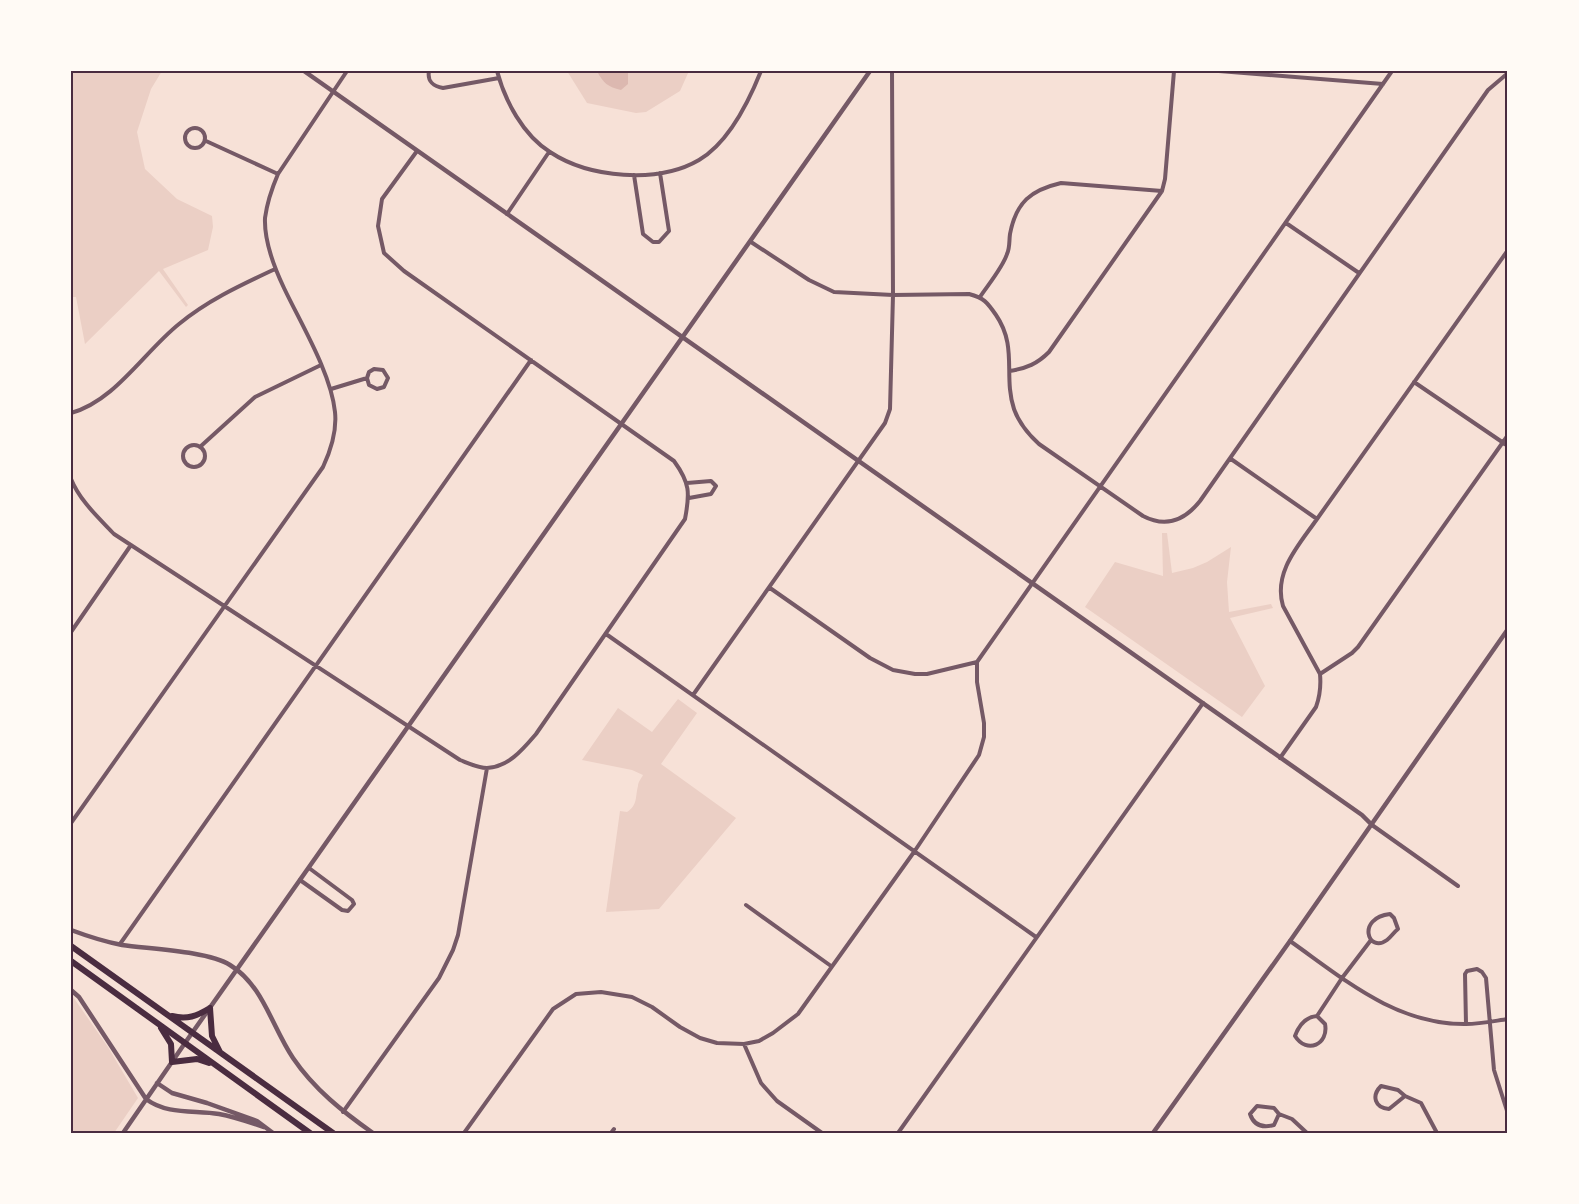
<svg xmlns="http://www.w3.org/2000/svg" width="1579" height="1204" font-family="'Alegreya Sans',sans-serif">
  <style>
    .green { fill: #ebcfc5 }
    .water { fill: #dcb8b0 }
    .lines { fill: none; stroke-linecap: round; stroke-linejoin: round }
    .minor { stroke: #755966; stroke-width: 4 }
    .tertiary { stroke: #755966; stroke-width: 4.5 }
    .trunk { stroke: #4a2c40; stroke-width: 6 }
    .neatline { fill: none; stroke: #4a2c40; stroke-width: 2 }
  </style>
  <rect width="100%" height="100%" fill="#f7e1d7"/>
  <path class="green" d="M 71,71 L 162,71 L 151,89 L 137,132 L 145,169 L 177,199 L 212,216 L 213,227 L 208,250 L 163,269 L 188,305 L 186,307 L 159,271 L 85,344 L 76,297 L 71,297 Z
    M 567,71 L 689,71 L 680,91 L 646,112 L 636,113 L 587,103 Z
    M 1162,533 L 1167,533 L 1172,573 L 1193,568 L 1207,562 L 1231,547 L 1227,582 L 1229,612 L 1271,604 L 1273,608 L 1230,618 L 1265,686 L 1242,717 L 1085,607 L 1115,562 L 1163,576 Z
    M 678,699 L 697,713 L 661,764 L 736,818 L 659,909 L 606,912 L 620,811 L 627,812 C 638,805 635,797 638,786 C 638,782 641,779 643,775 L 632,770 L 582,760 L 618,708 L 652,732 Z
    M 71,994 L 108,1047 L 138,1098 L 114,1133 L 71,1133 Z"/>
  <path class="water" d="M 597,71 L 628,71 L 628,84 L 621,90 C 608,87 603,83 597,71 Z"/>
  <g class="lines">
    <path class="minor" d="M 429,71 C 427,82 433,86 443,88 L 499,78
      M 497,71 C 505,101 523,135 550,152 C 589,178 658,184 699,160 C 728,143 749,101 761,71
      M 1219,71 L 1383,84
      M185 138a10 10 0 1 1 20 0a10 10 0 1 1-20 0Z
      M 206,141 L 278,174
      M 634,175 L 643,234 L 653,242 L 659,242 L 669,231 L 660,173
      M 507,214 L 549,152
      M 1286,223 L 1359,273
      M 751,242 L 809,280 L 834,292 L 893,295 L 969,294 C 984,298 987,302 996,315 C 1018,347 1003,376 1014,409 C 1019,423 1028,434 1039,444 L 1143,516 C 1166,528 1185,520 1200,501 L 1488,90 L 1508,73
      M 980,297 C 988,285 1003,267 1007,254 C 1010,248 1009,241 1010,234 C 1016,202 1031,190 1061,183 L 1162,191
      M 1010,371 C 1027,368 1037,364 1049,352 L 1162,191 L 1165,179 L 1174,71
      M 1414,382 L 1508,446
      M 331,389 L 367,378 L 369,372 L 374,369 L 383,370 L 388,378 L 384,387 L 377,389 L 369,385 L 367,378
      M 71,413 C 115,401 144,352 179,324 C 208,300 241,285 275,269
      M183 456a11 11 0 1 1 22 0a11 11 0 1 1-22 0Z
      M 201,446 L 255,397 L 321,365
      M 1231,459 L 1317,519
      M 71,479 C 80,501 98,517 114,534 L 460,760 C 468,763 478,768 487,768 C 509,767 524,748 536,734 L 685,519 C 690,493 690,483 674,461 L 404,271 L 384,253 L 378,226 L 382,199 L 417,151
      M 687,483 L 711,481 L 716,486 L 711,494 L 689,498
      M 770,588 L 870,658 L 893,670 L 915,674 L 927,674 L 977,662
      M 71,632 L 131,545
      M 606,634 L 1036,937
      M 1320,674 L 1352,653 L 1358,647 L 1508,435
      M 693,695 L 885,423 L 890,409 L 893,295 L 892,71
      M 1280,758 L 1316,707 C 1320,696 1321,685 1320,674 L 1283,606 C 1273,572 1299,545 1317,519 L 1508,250
      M 71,823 L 323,467 C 331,450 337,431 335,412 C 331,373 301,324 284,288 C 274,267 264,242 265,218 C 267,203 272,188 278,174 L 347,71
      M 1372,825 L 1458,886
      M 300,880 L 342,910 L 348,911 L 354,904 L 352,900 L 309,868
      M 746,905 L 831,966
      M 1390,914 L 1394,918 L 1398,929 C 1394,932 1391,937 1387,940 C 1368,954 1356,918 1390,914 Z
      M 1290,941 C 1344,979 1396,1025 1466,1024 C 1480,1024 1494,1021 1508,1019
      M 120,944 L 531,360
      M 1317,1016 L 1325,1024 C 1329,1044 1307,1055 1295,1036 C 1299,1025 1305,1017 1317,1016 L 1342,978 L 1371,940
      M 1466,1024 L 1465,974 L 1467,971 L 1477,969 L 1482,972 L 1486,978 L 1494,1070 L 1508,1114
      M 744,1044 L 761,1083 L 777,1101 L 822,1133
      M 1405,1096 L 1389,1109 C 1375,1108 1371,1096 1381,1086 L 1398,1090 L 1405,1096 L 1421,1103 L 1437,1133
      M 343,1112 L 439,978 L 453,950 L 458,935 L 487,768
      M 1279,1114 L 1274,1125 C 1263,1128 1254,1126 1250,1114 L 1257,1106 L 1274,1108 L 1279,1114 L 1292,1119 L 1307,1133
      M 464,1133 L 553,1009 L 576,994 L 601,992 L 632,997 L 652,1007 L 680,1027 L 700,1038 L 717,1043 L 744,1044 L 759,1041 L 773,1033 L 798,1014 L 914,852 L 979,755 L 984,737 L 984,723 L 977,682 L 977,662 L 1392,71
      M 611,1133 L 614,1129
      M 898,1133 L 1203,703"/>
    <path class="tertiary" d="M 304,71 L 1362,815 L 1372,825
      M 71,930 C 87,936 106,942 122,945 C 150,949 208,951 230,965 C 263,985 272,1027 293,1058 C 314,1089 343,1112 373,1133
      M 71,990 L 79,997 L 146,1099 C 167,1115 194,1110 219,1114 C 235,1117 249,1122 264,1127
      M 157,1083 L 172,1093 L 207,1103 L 257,1121 L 273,1133
      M 123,1133 L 185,1043 L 870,71
      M 1153,1133 L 1290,941 L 1508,629"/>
    <path class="trunk" d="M 71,946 L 333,1133
      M 71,961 L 310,1133
      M 210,1008 L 212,1036 L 220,1052
      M 172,1016 C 187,1020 197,1016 210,1008
      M 161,1028 L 171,1044 L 172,1062 L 197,1059 L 209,1063"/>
  </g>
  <rect width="1579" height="1204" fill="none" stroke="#fffaf5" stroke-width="145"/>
  <rect x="72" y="72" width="1434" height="1060" class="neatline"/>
</svg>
